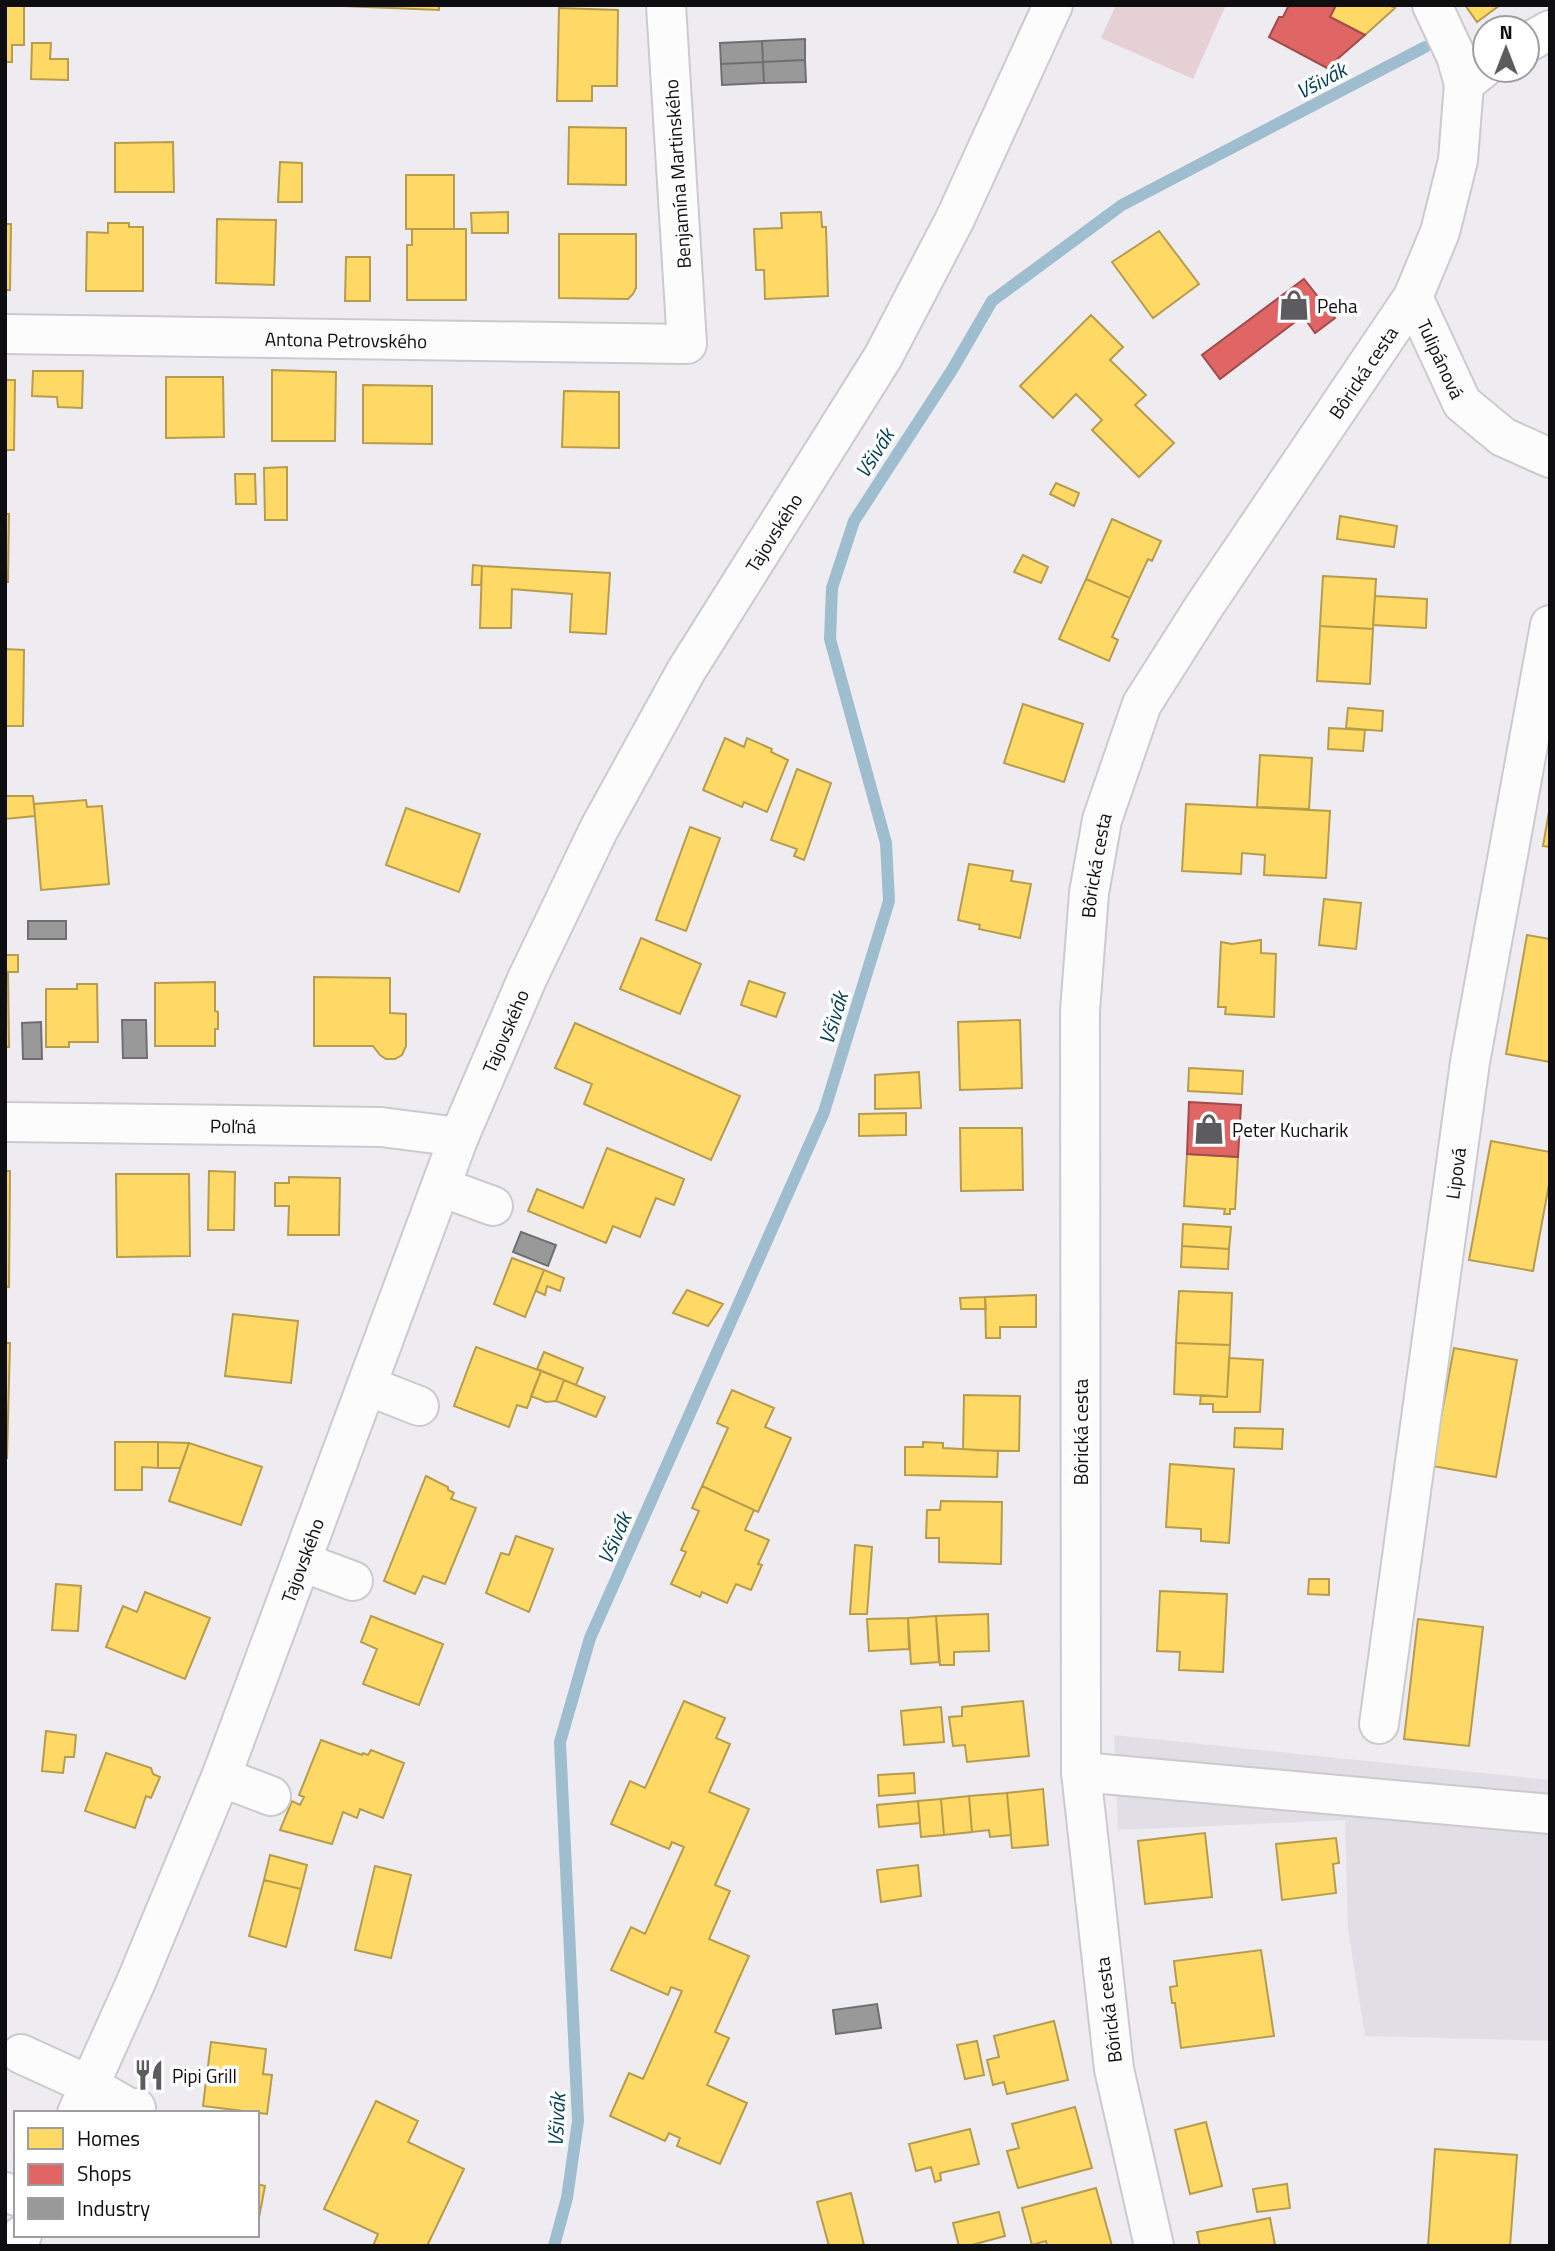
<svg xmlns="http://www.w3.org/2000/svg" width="1555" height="2251" font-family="'Titillium Web',sans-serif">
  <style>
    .built { fill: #e1dee6 }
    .green { fill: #e4d0d5 }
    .homes { fill: #ffd966; stroke: #b79c4c; stroke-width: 2 }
    .shops { fill: #e06666; stroke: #a14b4c; stroke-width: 2 }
    .industry { fill: #999; stroke: #6f6f70; stroke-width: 2 }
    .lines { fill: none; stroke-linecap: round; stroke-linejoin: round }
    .stream { stroke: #9ebdce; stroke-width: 12 }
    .minor-casing { stroke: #cbcacc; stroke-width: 42 }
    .minor { stroke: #fcfcfd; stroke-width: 38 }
    .labels { text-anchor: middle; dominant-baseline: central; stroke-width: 7; stroke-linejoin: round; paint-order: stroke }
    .street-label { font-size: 19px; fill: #0e0d0f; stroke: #fff }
    .poi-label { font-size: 19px; fill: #0e0d0f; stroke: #fff; text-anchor: start }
    .water-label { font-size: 21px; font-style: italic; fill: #004057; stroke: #fff }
  </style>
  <rect width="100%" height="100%" fill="#eeecf0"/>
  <path class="built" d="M 1114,1735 L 1550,1780 L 1550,2041 L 1365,2036 L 1348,1929 L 1345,1820 L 1118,1830 Z"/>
  <path class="green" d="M 1116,5 L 1226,5 L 1193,79 L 1101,38 Z"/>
  <path class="homes" d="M 5,5 L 24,5 L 24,45 L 12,45 L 12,62 L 5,62 Z
    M 318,5 L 439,5 L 439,10 Z
    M 1336,5 L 1389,5 L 1395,8 L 1365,35 L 1330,17 Z
    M 1465,5 L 1500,5 L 1477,22 Z
    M 559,8 L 618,10 L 617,86 L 592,86 L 592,101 L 557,101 Z
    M 32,43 L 51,43 L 50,59 L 68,59 L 68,80 L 31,79 Z
    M 569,127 L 626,128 L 626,185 L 568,184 Z
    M 173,142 L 174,192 L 115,192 L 115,143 Z
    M 280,162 L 302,163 L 302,202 L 278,202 Z
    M 406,175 L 454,175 L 454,229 L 406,229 Z
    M 508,212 L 508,233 L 472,233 L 471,213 Z
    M 821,212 L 822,227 L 826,227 L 828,296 L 765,299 L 764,270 L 756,270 L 754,229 L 782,228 L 781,213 Z
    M 217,219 L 276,220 L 274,285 L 216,283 Z
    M 108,223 L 129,223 L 129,227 L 143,227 L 143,291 L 86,291 L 87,232 L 108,233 Z
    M 5,224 L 11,224 L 10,290 L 5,290 Z
    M 412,229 L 466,229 L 466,300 L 407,300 L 407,245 L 412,245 Z
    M 1159,231 L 1199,284 L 1153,318 L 1112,262 Z
    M 559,234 L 636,234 L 636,288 L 633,294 L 628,299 L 559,298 Z
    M 346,257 L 370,257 L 370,301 L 345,301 Z
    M 1091,315 L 1123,347 L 1110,360 L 1146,395 L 1135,405 L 1174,443 L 1139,477 L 1092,430 L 1102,420 L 1076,394 L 1053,418 L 1020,386 Z
    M 272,370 L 336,372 L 335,441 L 272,441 Z
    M 33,371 L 83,371 L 82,408 L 58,407 L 57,397 L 32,396 Z
    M 166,377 L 223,377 L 224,437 L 166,438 Z
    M 5,380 L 15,380 L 14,450 L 5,450 Z
    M 363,385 L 432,386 L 432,444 L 363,443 Z
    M 564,391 L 619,392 L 619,448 L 562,447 Z
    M 287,467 L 287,520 L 265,520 L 264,468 Z
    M 235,474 L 255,474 L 256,504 L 236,504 Z
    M 1056,483 L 1079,493 L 1074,506 L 1050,494 Z
    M 5,514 L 9,514 L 8,582 L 5,582 Z
    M 1340,516 L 1397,526 L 1394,547 L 1337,539 Z
    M 1112,519 L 1161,541 L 1152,561 L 1148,559 L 1130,598 L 1086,579 Z
    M 1023,555 L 1048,567 L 1041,583 L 1014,572 Z
    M 473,565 L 482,566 L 481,585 L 472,585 Z
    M 482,566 L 610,573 L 606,634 L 570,632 L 572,594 L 512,589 L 511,628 L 480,628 Z
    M 1323,576 L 1376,579 L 1373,629 L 1320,626 Z
    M 1086,579 L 1130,598 L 1112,637 L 1118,640 L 1109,661 L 1059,639 Z
    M 1375,596 L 1427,599 L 1426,628 L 1373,625 Z
    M 1320,626 L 1373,629 L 1370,684 L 1317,681 Z
    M 5,649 L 24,650 L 23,726 L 5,726 Z
    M 1023,704 L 1083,724 L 1064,782 L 1004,763 Z
    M 1348,708 L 1383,711 L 1382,731 L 1346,728 Z
    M 1329,728 L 1365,730 L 1363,751 L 1328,749 Z
    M 725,738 L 744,747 L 747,738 L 772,749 L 771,752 L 788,760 L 767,812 L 744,802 L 742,807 L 703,790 Z
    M 1260,755 L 1312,758 L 1309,809 L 1257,807 Z
    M 797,769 L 831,783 L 804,860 L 794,856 L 797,849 L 771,840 Z
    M 5,796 L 33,796 L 35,816 L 5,819 Z
    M 86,800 L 87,807 L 102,806 L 109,884 L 41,890 L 34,804 Z
    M 1186,804 L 1330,811 L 1326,878 L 1264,875 L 1265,855 L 1242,853 L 1241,874 L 1182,871 Z
    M 1550,806 L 1550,847 L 1543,846 Z
    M 406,808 L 480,834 L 459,892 L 386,865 Z
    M 690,827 L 720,838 L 686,931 L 656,920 Z
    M 969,864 L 1013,871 L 1011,881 L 1031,884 L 1020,938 L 979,929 L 980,925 L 958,920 Z
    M 1324,899 L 1361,903 L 1356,949 L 1319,945 Z
    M 1527,935 L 1550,939 L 1550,1062 L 1506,1054 Z
    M 641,938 L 701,964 L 680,1014 L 620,989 Z
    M 1261,940 L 1261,953 L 1276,954 L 1274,1017 L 1225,1014 L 1226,1007 L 1218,1007 L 1221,942 L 1232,944 Z
    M 5,955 L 18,955 L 18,972 L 8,972 L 9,1047 L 5,1047 Z
    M 314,977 L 390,978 L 390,1013 L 406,1014 L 406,1046 L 402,1055 L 395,1059 L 386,1059 L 380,1055 L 373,1046 L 314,1046 Z
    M 749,981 L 785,993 L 776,1017 L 741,1005 Z
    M 215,982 L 215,1011 L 218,1012 L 218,1029 L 215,1029 L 215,1046 L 155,1046 L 155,983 Z
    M 77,984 L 97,984 L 98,1042 L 69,1042 L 69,1047 L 46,1047 L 46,989 L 77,989 Z
    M 1020,1020 L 1022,1088 L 960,1090 L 958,1022 Z
    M 575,1023 L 740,1096 L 711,1160 L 584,1104 L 592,1084 L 555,1068 Z
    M 1189,1068 L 1243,1071 L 1242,1094 L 1188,1091 Z
    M 919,1072 L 921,1108 L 875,1109 L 875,1075 Z
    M 906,1113 L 906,1135 L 859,1136 L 859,1114 Z
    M 960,1128 L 1022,1128 L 1023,1190 L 961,1191 Z
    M 1491,1141 L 1550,1152 L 1550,1179 L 1533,1271 L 1469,1260 Z
    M 607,1148 L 684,1179 L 674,1205 L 656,1198 L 640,1237 L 613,1226 L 606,1243 L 528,1211 L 537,1189 L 583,1208 Z
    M 1187,1154 L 1238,1157 L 1235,1209 L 1230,1209 L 1230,1214 L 1224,1214 L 1225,1209 L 1184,1206 Z
    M 5,1171 L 10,1171 L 9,1287 L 5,1286 Z
    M 209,1171 L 235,1172 L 234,1230 L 208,1230 Z
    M 116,1174 L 189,1174 L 190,1256 L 117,1257 Z
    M 289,1177 L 340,1178 L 339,1235 L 288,1235 L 289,1206 L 275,1206 L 275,1183 L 289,1183 Z
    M 1183,1224 L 1231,1227 L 1229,1249 L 1182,1246 Z
    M 1182,1246 L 1229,1249 L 1228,1269 L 1181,1267 Z
    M 512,1258 L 544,1270 L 525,1317 L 494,1304 Z
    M 544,1270 L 564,1278 L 560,1291 L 547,1286 L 545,1295 L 536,1291 Z
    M 687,1290 L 723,1304 L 708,1326 L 673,1313 Z
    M 1179,1291 L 1232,1293 L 1230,1345 L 1176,1343 Z
    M 1036,1295 L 1036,1327 L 1000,1327 L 1000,1338 L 986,1338 L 985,1297 Z
    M 985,1297 L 986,1309 L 961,1309 L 960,1298 Z
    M 233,1314 L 298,1321 L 291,1383 L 225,1376 Z
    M 5,1343 L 10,1343 L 7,1458 L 5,1458 Z
    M 1176,1343 L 1230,1345 L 1227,1397 L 1174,1394 Z
    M 476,1347 L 541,1371 L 527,1408 L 517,1405 L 509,1427 L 454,1406 Z
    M 1454,1348 L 1517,1360 L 1496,1477 L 1432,1466 Z
    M 544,1352 L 583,1368 L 576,1385 L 537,1369 Z
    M 1229,1358 L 1263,1360 L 1260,1412 L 1213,1412 L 1213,1404 L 1200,1404 L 1201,1395 L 1227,1397 Z
    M 541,1371 L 564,1380 L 556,1401 L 546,1402 L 531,1396 Z
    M 564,1380 L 605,1397 L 596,1417 L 556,1401 Z
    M 732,1390 L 774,1408 L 765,1427 L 791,1438 L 758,1512 L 702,1486 L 728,1428 L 717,1423 Z
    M 964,1395 L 1020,1396 L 1019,1451 L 963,1450 Z
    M 1235,1428 L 1283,1429 L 1282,1449 L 1234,1447 Z
    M 115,1442 L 158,1442 L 158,1468 L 142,1467 L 142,1490 L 115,1490 Z
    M 158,1442 L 189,1443 L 180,1468 L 158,1468 Z
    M 923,1442 L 943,1443 L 943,1448 L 998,1451 L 997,1477 L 905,1475 L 905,1447 L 923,1447 Z
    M 189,1443 L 262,1467 L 241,1525 L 169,1501 Z
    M 1170,1464 L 1234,1469 L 1229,1543 L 1201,1541 L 1201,1529 L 1166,1527 Z
    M 426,1476 L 448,1487 L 448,1490 L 454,1493 L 451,1499 L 476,1508 L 445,1584 L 423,1576 L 415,1594 L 384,1581 Z
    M 702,1486 L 754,1510 L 745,1530 L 769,1540 L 758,1564 L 762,1565 L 751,1590 L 736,1584 L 727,1603 L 702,1592 L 700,1597 L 671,1584 L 686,1552 L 681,1550 L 699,1511 L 692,1508 Z
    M 941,1501 L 1002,1502 L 1001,1564 L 939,1562 L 939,1538 L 926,1538 L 927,1510 L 940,1510 Z
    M 516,1536 L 553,1549 L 529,1612 L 486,1593 L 501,1553 L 509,1555 Z
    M 855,1545 L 872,1547 L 867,1614 L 850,1614 Z
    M 1309,1579 L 1329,1579 L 1329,1595 L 1308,1594 Z
    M 56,1584 L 81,1586 L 78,1631 L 52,1630 Z
    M 1160,1591 L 1227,1594 L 1223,1672 L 1179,1670 L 1180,1652 L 1157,1651 Z
    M 145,1592 L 210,1618 L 185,1679 L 106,1647 L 123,1606 L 137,1612 Z
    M 988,1614 L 989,1651 L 954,1652 L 954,1665 L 940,1665 L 936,1616 Z
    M 371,1616 L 443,1644 L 419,1705 L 363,1684 L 377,1649 L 361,1642 Z
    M 936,1616 L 939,1662 L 911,1664 L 908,1618 Z
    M 908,1618 L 909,1649 L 869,1651 L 867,1619 Z
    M 1418,1619 L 1483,1627 L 1469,1746 L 1404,1739 Z
    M 684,1701 L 725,1718 L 716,1738 L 730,1744 L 709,1792 L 749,1809 L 715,1885 L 730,1891 L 709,1939 L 749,1956 L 715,2032 L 729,2038 L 707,2085 L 747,2103 L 720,2164 L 677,2146 L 680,2138 L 669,2133 L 665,2141 L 610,2116 L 629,2073 L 643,2079 L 682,1991 L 671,1987 L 668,1995 L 611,1970 L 631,1927 L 645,1934 L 684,1847 L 672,1842 L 669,1849 L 611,1824 L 630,1781 L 645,1788 Z
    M 1023,1701 L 1029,1756 L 967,1762 L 965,1745 L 953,1746 L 949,1717 L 962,1716 L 962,1707 Z
    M 941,1707 L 944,1742 L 904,1745 L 901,1711 Z
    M 46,1731 L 76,1735 L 74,1757 L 65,1757 L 63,1773 L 42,1771 Z
    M 321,1740 L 362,1755 L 363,1753 L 368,1755 L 371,1750 L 404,1763 L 383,1818 L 360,1809 L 357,1818 L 343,1812 L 332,1844 L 280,1830 L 292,1801 L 300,1805 L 304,1797 L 299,1795 Z
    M 106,1753 L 151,1768 L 153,1774 L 160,1777 L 151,1798 L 146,1796 L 135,1828 L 85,1811 Z
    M 914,1773 L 915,1793 L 879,1796 L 878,1775 Z
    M 1043,1789 L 1048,1845 L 1012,1848 L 1007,1793 Z
    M 1007,1793 L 1011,1835 L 990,1837 L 989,1830 L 972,1832 L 969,1796 Z
    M 969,1796 L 972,1832 L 944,1835 L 941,1799 Z
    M 941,1799 L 944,1835 L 921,1837 L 918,1801 Z
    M 918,1801 L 920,1823 L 879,1827 L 877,1805 Z
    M 1205,1833 L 1212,1897 L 1145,1904 L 1138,1841 Z
    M 1336,1838 L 1339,1863 L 1333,1864 L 1336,1893 L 1282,1900 L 1276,1844 Z
    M 270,1855 L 307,1865 L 301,1889 L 264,1880 Z
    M 918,1865 L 921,1896 L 881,1902 L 877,1870 Z
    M 375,1866 L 411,1875 L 391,1958 L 355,1950 Z
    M 264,1880 L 301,1889 L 286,1947 L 249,1936 Z
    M 1261,1950 L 1274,2036 L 1181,2048 L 1175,2003 L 1172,2003 L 1170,1987 L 1177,1986 L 1174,1961 Z
    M 1054,2021 L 1068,2080 L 1007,2094 L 1004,2082 L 993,2085 L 987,2060 L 999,2057 L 994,2036 Z
    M 977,2041 L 984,2075 L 965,2079 L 957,2045 Z
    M 211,2042 L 266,2049 L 263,2074 L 272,2075 L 267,2114 L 203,2106 Z
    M 376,2101 L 418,2121 L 408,2142 L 464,2169 L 427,2246 L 373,2246 L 378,2234 L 324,2209 Z
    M 1075,2107 L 1092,2168 L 1018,2188 L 1007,2151 L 1019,2148 L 1012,2124 Z
    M 1206,2122 L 1222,2186 L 1190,2194 L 1175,2130 Z
    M 970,2129 L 979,2164 L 940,2173 L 941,2180 L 935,2182 L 931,2167 L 916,2171 L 909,2144 Z
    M 1435,2149 L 1517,2155 L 1510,2246 L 1428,2246 Z
    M 257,2184 L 265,2186 L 258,2223 L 257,2223 Z
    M 1287,2184 L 1290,2208 L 1257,2212 L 1253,2189 Z
    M 1096,2188 L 1112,2246 L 1047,2246 L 1046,2241 L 1032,2245 L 1022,2208 Z
    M 851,2193 L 864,2245 L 829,2246 L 817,2202 Z
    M 999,2212 L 1005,2236 L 968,2246 L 959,2246 L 953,2223 Z
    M 1270,2218 L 1275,2245 L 1200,2246 L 1197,2232 Z"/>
  <path class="shops" d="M 1289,5 L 1336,5 L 1330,17 L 1365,35 L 1327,68 L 1269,37 L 1279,17 L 1283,17 Z
    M 1304,279 L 1335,318 L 1315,333 L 1303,316 L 1220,379 L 1202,355 Z
    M 1189,1102 L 1241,1105 L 1238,1157 L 1187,1154 Z"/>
  <path class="industry" d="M 805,39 L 805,60 L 763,62 L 762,41 Z
    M 762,41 L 763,62 L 721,64 L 720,43 Z
    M 805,60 L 806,82 L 764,83 L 763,62 Z
    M 763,62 L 764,83 L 722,85 L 721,64 Z
    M 28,921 L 66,921 L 66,939 L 28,939 Z
    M 122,1020 L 146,1020 L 147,1058 L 123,1058 Z
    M 41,1022 L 42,1059 L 23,1059 L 22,1023 Z
    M 521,1232 L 556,1245 L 548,1266 L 513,1252 Z
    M 877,2004 L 881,2028 L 836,2034 L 833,2010 Z"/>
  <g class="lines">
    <path class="stream" d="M 554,2246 L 567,2198 L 578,2121 L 560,1742 L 590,1638 L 824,1112 L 889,901 L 886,843 L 830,639 L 832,588 L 854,521 L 952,370 L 992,301 L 1122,205 L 1425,47"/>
    <defs>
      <g id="minor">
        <path d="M 1432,5 L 1456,56 L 1464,84"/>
        <path d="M 1527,43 L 1550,30"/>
        <path id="s1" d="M 1413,297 L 1462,403 L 1503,437 L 1550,458"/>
        <path id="s2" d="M 5,334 L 687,344 L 666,5"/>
        <path id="s3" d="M 5,1122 L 381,1127 L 459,1137"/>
        <path d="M 441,1187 L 493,1206"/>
        <path d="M 368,1386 L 419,1406"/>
        <path d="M 302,1562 L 353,1581"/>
        <path id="s4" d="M 1379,1724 L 1470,1062 L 1550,625"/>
        <path d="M 1081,1772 L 1550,1814"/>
        <path d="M 221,1777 L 271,1796"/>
        <path d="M 21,2054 L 89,2085 L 129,2108 L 136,2108"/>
        <path id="s5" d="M 77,2113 L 136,1982 L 221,1777 L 459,1137 L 527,979 L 599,829 L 686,671 L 883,357 L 955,219 L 1053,5"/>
        <path d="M 5,2192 L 16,2196"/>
        <path d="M 17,2246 L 22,2235"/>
        <path id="s6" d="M 1154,2246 L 1114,2069 L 1081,1772 L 1080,1011 L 1089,893 L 1102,820 L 1142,704 L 1203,608 L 1413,297 L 1440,232 L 1458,160 L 1464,84 L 1485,67"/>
      </g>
    </defs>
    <use href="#minor" class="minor-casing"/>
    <use href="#minor" class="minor"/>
  </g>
  <defs>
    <symbol id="shop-bare" viewBox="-9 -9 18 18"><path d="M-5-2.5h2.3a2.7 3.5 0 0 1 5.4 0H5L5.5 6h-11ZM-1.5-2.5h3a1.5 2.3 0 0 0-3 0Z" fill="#5c5b5e" stroke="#fff" stroke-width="2.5" paint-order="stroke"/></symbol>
    <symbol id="restaurant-bare" viewBox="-9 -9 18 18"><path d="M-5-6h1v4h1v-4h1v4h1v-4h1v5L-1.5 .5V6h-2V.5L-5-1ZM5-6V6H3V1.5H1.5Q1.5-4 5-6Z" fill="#5c5b5e" stroke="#fff" stroke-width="2.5" paint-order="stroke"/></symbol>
  </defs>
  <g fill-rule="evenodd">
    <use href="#shop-bare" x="1272" y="283" width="44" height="44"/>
    <use href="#shop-bare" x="1187" y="1107" width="44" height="44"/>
    <use href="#restaurant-bare" x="127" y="2053" width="44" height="44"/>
  </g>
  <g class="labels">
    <g class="street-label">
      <text transform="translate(677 174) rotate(-94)">Benjamína Martinského</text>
      <text stroke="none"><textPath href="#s2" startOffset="341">Antona Petrovského</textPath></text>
      <text stroke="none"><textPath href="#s1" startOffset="68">Tulipánová</textPath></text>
      <text stroke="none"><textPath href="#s6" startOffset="1955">Bôrická cesta</textPath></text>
      <text stroke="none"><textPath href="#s5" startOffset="1731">Tajovského</textPath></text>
      <text stroke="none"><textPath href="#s6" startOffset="1388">Bôrická cesta</textPath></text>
      <text stroke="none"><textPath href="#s5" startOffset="1164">Tajovského</textPath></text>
      <text stroke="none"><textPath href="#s3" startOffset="228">Poľná</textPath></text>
      <text stroke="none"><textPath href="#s4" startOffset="556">Lipová</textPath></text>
      <text transform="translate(1080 1432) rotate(-90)">Bôrická cesta</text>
      <text stroke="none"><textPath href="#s5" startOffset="597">Tajovského</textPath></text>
      <text transform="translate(1108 2010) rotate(-97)">Bôrická cesta</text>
    </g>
    <g class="poi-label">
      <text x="1317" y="305">Peha</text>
      <text x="1232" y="1129">Peter Kucharik</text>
      <text x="172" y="2075">Pipi Grill</text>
    </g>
    <g class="water-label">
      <text transform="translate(1321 80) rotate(-28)">Všivák</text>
      <text transform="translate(874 453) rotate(-58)">Všivák</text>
      <text transform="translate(833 1018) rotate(-73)">Všivák</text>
      <text transform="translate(614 1538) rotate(-66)">Všivák</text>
      <text transform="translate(556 2120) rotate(-87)">Všivák</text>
    </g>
  </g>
  <rect width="1555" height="2251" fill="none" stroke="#0e0d0f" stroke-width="14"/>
  <rect x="14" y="2111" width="245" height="126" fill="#ffffff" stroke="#9f9e9f" stroke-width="2"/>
  <rect x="28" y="2128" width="35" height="21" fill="#ffd966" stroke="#9f9e9f" stroke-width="2"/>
  <text x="77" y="2146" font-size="21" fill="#0e0d0f">Homes</text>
  <rect x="28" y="2164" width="35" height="21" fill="#e06666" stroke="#9f9e9f" stroke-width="2"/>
  <text x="77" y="2181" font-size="21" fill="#0e0d0f">Shops</text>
  <rect x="28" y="2198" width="35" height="21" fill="#999999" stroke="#9f9e9f" stroke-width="2"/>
  <text x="77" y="2216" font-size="21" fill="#0e0d0f">Industry</text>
  <g transform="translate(1506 49)"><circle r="33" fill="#ffffff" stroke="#9f9e9f" stroke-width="2"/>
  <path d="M0-5L12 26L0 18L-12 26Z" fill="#5c5b5e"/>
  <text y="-10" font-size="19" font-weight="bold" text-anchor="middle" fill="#0e0d0f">N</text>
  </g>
</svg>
